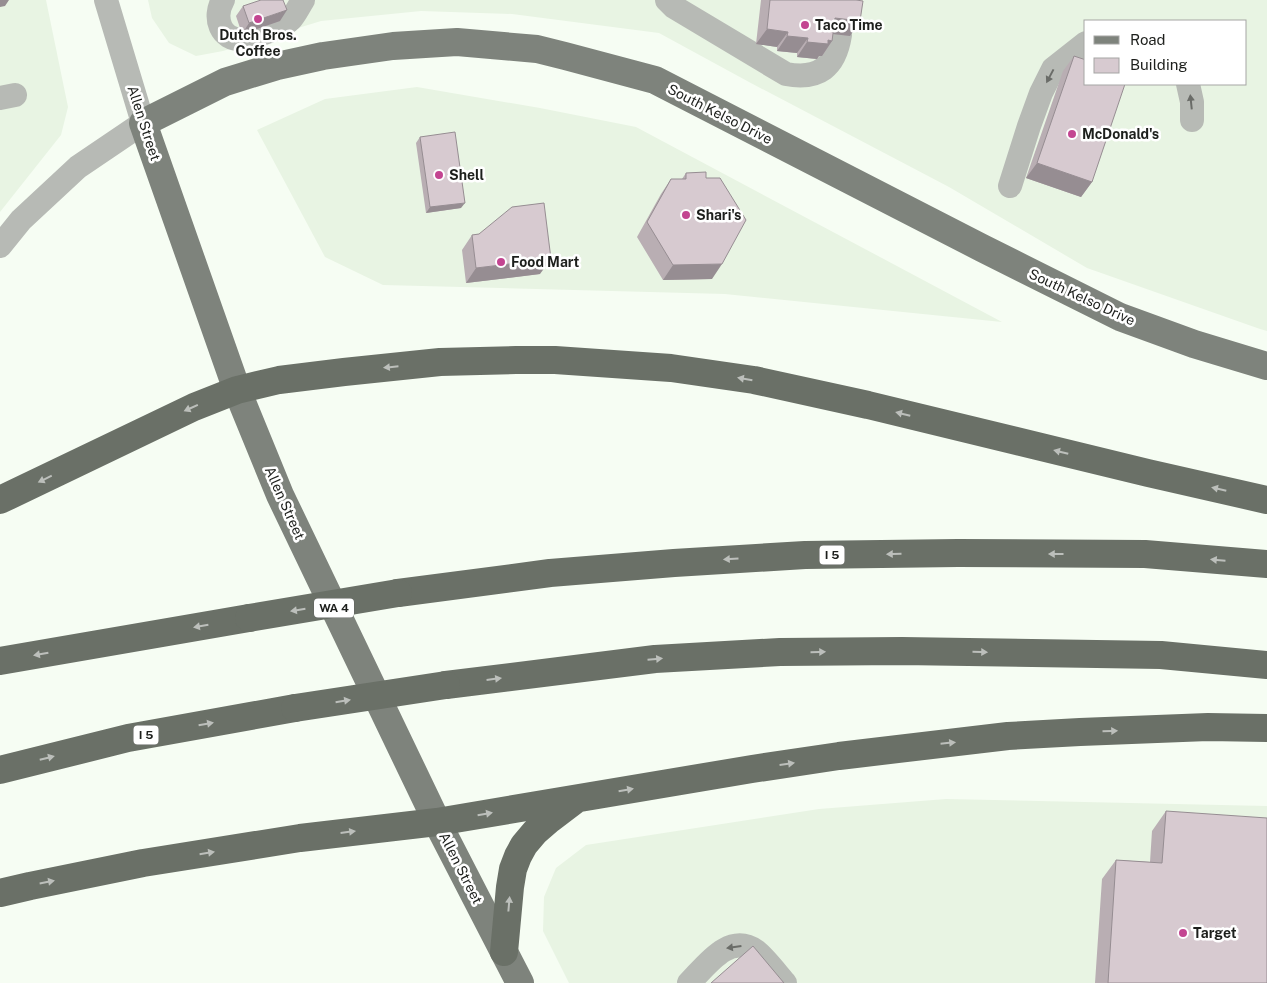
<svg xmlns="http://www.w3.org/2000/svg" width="1267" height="983" font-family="'Public Sans',sans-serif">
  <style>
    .built { fill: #e8f4e3; fill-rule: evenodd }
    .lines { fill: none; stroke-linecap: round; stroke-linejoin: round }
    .minor { stroke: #b7bab5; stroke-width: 24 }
    .major { stroke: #7e837c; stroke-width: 28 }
    .highway { stroke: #6a7067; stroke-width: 28 }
    .highway-bridge { stroke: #6a7067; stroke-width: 28 }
    .wall { fill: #b9aeb3 }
    .shaded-wall { fill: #968d92 }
    .building { fill: #d7cad0; stroke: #968d92 }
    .oneway { fill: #6a6c68 }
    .oneway2 { fill: #bcbfbb }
    .poi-dot { fill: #c34591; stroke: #fff; stroke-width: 2 }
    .labels { text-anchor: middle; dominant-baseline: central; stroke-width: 5; stroke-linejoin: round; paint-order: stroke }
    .shield { fill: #fff; stroke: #616260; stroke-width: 1 }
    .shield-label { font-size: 12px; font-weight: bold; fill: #1d1f1c }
    .poi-label { font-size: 14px; font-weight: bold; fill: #1d1f1c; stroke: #fff; text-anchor: start }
    .street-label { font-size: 14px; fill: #1d1f1c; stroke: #fff }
  </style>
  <rect width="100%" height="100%" fill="#f6fdf3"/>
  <path class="built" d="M 0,0 L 46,0 L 68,107 L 61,135 L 0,212 Z
    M 148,0 L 1267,0 L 1267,331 L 1260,329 L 1087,268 L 949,187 L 749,82 L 659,33 L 512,14 L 421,11 L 321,21 L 223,51 L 196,56 L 169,43 L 152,18 ZM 1086,21 L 1246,21 L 1246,84 L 1086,84 Z
    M 417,87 L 540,108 L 636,127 L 1002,322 L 725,294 L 383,285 L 325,257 L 257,130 L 325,99 Z
    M 946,799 L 1267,806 L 1267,983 L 569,983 L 543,931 L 544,897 L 556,868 L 586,845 L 819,809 Z"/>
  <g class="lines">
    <path class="minor" d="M 223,0 C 213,17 220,41 243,39 C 252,38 284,27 290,20 C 295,15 299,6 303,0
      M 667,0 L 674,7 L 786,74 C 819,80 835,67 840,35
      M 1188,84 L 1192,102 L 1192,120
      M 0,98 L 15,95
      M 1010,186 L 1029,126 L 1041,93 L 1053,69 L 1086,43
      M 0,246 L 21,220 L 78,167 L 143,123 L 106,0
      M 689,983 C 706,966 729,932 756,951 C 765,958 777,974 785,983"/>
    <path class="major" d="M 520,983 L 437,822 L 280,495 L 237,390 L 143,123 L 225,82 L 277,66 L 323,56 L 393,46 L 457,42 L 537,49 L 565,56 L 655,80 L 982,248 L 1120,317 L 1194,344 L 1267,366"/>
    <path class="highway" d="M 0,500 L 194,407 L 237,390 L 279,380 L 344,372 L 440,362 L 516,360 L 555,360 L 671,368 L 754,380 L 868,405 L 1148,473 L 1267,500
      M 398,593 L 550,573 L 674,563 L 805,555 L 958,553 L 1145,554 L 1267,564
      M 0,661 L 249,618
      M 446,685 L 655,659 L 780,652 L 902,651 L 1161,655 L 1267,665
      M 0,770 L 128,738 L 295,708
      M 0,893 L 30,886 L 143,863 L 300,838 L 437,822 L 752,769 L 839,756 L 1008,736 L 1080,732 L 1208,727 L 1267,728
      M 504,952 L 510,887 L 513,869 L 518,856 L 524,845 L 535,832 L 550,819 L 575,800"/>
    <path class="highway-bridge" d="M 249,618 L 398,593
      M 295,708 L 446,685"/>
  </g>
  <path class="wall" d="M 761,0 L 856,0 L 850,36 L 833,34 L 832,41 L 822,56 L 819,56 L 817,59 L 797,57 L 797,53 L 777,51 L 777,47 L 756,44 Z
    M 243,6 L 280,21 L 242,34 L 236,16 Z
    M 1074,56 L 1092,182 L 1081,197 L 1026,178 L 1063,71 Z
    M 420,137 L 461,208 L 426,213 L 416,143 Z
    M 686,173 L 706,178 L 712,279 L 663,280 L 637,237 L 661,194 L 671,179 L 682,179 Z
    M 479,234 L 540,274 L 466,283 L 462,250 L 472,235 Z
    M 1166,811 L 1267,983 L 1095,983 L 1102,879 L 1116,860 L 1150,862 L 1152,831 Z"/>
  <path class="shaded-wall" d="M 0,0 L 9,0 L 5,6 L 0,7 Z
    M 287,10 L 280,21 L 242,34 L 249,23 Z
    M 835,18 L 860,21 L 850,36 L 824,33 Z
    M 767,29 L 788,32 L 777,47 L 756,44 Z
    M 787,36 L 808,38 L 797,53 L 777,51 Z
    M 828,40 L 832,41 L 822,56 L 819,56 L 817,59 L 797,57 L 807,42 Z
    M 1037,163 L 1092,182 L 1081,197 L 1026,178 Z
    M 465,203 L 461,208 L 426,213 L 430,207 Z
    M 551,259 L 540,274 L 466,283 L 476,268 Z
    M 722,264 L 712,279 L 663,280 L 673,265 Z"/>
  <path class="building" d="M 261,0 L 283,0 L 287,10 L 249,23 L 243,6 Z
    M 770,0 L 856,0 L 863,1 L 860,21 L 835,18 L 832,41 L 828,40 L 828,44 L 807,42 L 808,38 L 787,36 L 788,32 L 767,29 Z
    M 1074,56 L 1086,60 L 1086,84 L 1125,84 L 1092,182 L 1037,163 Z
    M 455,132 L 465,203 L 430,207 L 420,137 Z
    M 706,172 L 706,178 L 720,178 L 746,220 L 722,264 L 673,265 L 647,222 L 671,179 L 686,179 L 686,173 Z
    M 544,203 L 551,259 L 476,268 L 472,235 L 479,234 L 512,207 Z
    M 1166,811 L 1267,818 L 1267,983 L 1108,983 L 1116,860 L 1162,863 Z
    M 753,946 L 784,983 L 711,983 Z"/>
  <defs><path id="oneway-solid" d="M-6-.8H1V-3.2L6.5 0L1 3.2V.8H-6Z" transform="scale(1.25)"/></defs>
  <g class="oneway">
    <use href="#oneway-solid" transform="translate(1050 76) rotate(118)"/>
    <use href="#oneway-solid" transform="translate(1191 102) rotate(-96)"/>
    <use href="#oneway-solid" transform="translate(734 947) rotate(172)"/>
  </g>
  <g class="oneway2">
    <use href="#oneway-solid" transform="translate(391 367) rotate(174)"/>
    <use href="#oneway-solid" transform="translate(745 379) rotate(-170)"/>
    <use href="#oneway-solid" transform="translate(191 408) rotate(156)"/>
    <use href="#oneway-solid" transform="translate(903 414) rotate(-166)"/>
    <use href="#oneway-solid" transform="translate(1061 452) rotate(-166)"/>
    <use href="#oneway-solid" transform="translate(45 479) rotate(154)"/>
    <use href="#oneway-solid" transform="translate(1219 489) rotate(-167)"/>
    <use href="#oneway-solid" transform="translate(894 554) rotate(179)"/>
    <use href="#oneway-solid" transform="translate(1056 554) rotate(-180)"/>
    <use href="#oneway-solid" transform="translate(731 559) rotate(177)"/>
    <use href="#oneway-solid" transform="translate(1218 560) rotate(-175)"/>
    <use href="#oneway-solid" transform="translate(298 610) rotate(171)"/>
    <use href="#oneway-solid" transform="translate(201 626) rotate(170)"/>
    <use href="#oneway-solid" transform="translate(818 652) rotate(-1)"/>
    <use href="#oneway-solid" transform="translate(980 652) rotate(1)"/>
    <use href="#oneway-solid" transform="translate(41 654) rotate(170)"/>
    <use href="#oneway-solid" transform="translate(655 659) rotate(-5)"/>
    <use href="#oneway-solid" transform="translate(494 679) rotate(-7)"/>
    <use href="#oneway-solid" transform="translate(343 701) rotate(-9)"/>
    <use href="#oneway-solid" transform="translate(206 724) rotate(-10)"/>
    <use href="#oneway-solid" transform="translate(1110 731) rotate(-2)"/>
    <use href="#oneway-solid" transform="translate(948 743) rotate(-6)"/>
    <use href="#oneway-solid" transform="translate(47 758) rotate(-14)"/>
    <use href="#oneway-solid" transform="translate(787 764) rotate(-8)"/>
    <use href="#oneway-solid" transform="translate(626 790) rotate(-10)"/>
    <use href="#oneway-solid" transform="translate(485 814) rotate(-10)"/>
    <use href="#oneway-solid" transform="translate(348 832) rotate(-7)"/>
    <use href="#oneway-solid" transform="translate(207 853) rotate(-9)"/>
    <use href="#oneway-solid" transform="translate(47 882) rotate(-11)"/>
    <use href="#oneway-solid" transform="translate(509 904) rotate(-85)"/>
  </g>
  <g class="poi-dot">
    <circle cx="258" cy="19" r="5"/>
    <circle cx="805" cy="25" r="5"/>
    <circle cx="1072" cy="134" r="5"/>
    <circle cx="439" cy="175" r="5"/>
    <circle cx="686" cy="215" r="5"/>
    <circle cx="501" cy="262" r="5"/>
    <circle cx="1183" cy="933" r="5"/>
  </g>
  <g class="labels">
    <g class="shield">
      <rect x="819.5" y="545.5" width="25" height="19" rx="4"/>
      <rect x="314" y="598.5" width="40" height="19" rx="4"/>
      <rect x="133.5" y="725.5" width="25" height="19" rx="4"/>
    </g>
    <g class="shield-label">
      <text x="832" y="555">I 5</text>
      <text x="334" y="608">WA 4</text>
      <text x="146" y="735">I 5</text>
    </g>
    <g class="poi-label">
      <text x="815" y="25">Taco Time</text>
      <text x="258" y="35" text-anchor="middle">Dutch Bros.<tspan x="258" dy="16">Coffee</tspan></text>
      <text x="1082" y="134">McDonald's</text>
      <text x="449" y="175">Shell</text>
      <text x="696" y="215">Shari's</text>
      <text x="511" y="262">Food Mart</text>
      <text x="1193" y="933">Target</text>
    </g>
    <g class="street-label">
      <text transform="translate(720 114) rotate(27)">South Kelso Drive</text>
      <text transform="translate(144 123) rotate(72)">Allen Street</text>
      <text transform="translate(1082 297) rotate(25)">South Kelso Drive</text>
      <text transform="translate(285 503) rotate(66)">Allen Street</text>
      <text transform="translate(461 868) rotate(63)">Allen Street</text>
    </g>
  </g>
  <rect x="1084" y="20" width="162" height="65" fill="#ffffff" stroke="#a5a5a4"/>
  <rect x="1094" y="36" width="25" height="8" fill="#7e837c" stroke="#a5a5a4"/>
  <text x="1130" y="45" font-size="15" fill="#1d1f1c">Road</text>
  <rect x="1094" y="58" width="25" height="15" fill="#d7cad0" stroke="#a5a5a4"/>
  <text x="1130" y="70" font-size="15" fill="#1d1f1c">Building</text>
</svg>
